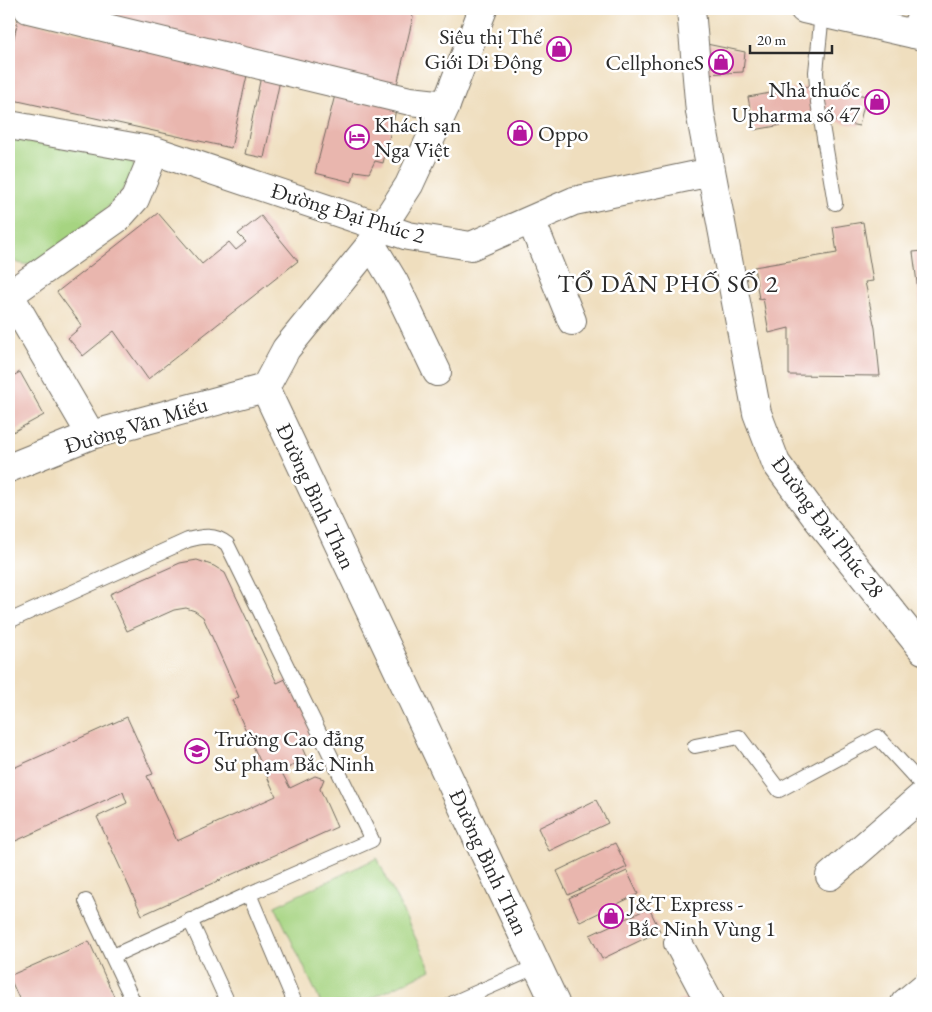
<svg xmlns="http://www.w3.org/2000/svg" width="932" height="1012" font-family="'EB Garamond',serif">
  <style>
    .green { fill: #a6d481; stroke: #688056 }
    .building { fill: #e9b6ae }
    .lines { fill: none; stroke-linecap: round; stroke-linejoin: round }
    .lane-casing { stroke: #706a5e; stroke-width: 16 }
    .street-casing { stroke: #706a5e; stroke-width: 30 }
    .secondary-casing { stroke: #706a5e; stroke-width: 30 }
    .primary-casing { stroke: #706a5e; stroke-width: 30 }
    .lane { stroke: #fff; stroke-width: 14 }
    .street { stroke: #fff; stroke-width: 28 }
    .secondary { stroke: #fff; stroke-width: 28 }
    .primary { stroke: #fff; stroke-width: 28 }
    .labels { text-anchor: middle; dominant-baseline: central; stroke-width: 5; stroke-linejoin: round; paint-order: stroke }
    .poi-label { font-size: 22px; fill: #2b2b2b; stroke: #fff; text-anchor: start }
    .street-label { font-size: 22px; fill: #2b2b2b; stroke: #fff }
    .quarter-label { font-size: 25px; letter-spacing: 1px; fill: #2b2b2b; stroke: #fff }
  </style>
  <rect width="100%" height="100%" fill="#fff"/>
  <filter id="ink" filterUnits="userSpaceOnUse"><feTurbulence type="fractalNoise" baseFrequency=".02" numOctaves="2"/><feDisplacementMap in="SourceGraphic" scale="10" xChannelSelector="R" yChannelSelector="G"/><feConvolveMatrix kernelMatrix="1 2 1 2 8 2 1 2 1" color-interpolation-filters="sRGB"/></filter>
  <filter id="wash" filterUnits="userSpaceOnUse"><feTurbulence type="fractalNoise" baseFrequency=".0096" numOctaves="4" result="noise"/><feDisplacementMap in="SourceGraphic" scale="20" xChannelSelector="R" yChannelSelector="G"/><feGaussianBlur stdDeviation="1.12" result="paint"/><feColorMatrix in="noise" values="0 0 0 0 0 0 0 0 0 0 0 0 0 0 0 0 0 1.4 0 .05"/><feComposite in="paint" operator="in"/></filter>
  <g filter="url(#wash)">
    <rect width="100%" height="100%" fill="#efdebe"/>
    <path class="green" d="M 9,138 L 129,159 L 136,168 C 115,212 72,235 33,264 C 23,265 15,264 9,255 Z
      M 377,858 L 431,970 L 362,1003 L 321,1003 L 275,906 Z"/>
    <g id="blocks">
      <path class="building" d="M 68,9 L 408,9 L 413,17 L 396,89 Z
        M 18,19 L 248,71 L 231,148 L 9,99 L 9,61 Z
        M 697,42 L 745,52 L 743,72 L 705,74 Z
        M 261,76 L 280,80 L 264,158 L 245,154 Z
        M 816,85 L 866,96 L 859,126 L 821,118 L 754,130 L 748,97 Z
        M 336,91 L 397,106 L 383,163 L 375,161 L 369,173 L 355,171 L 352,182 L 315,173 Z
        M 158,213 L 202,264 L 229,242 L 236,250 L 246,242 L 238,234 L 261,216 L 298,261 L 148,379 L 114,331 L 83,356 L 68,338 L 82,326 L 57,292 Z
        M 863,222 L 873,281 L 865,282 L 875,328 L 880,376 L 789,375 L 789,328 L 769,333 L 763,298 L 759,299 L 754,267 L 837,253 L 833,227 Z
        M 923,251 L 923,322 L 922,322 L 913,252 Z
        M 20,372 L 44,415 L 9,434 L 9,378 Z
        M 197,560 L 214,566 L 225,573 L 277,683 L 290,677 L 317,736 L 300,743 L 307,759 L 281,771 L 290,788 L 315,776 L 324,779 L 320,789 L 337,827 L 142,915 L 97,817 L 127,803 L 123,792 L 9,844 L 9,770 L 127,717 L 153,774 L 147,776 L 177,841 L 276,796 L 232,700 L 239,697 L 203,617 L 195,611 L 186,608 L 174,610 L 127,631 L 110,594 L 180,563 Z
        M 596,800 L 608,823 L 549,851 L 538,828 Z
        M 615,843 L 627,867 L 568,895 L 557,871 Z
        M 627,871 L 638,894 L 580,922 L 569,898 Z
        M 649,908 L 660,931 L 602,959 L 590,935 Z
        M 89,941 L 117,1003 L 21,1003 L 9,976 Z
        M 690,996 L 694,1003 L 674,1003 Z"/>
    </g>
  </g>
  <g filter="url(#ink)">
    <use href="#blocks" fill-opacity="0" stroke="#706a5e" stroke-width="1"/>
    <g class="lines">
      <defs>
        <path id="lane" d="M 822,13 L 816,72 L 818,102 L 835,203
          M 9,621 L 188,540 C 202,536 215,534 227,544 L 372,840 L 249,894 L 295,1003
          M 695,746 L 739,737 L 779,790 L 878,737 L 923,786
          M 86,901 L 134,1003
          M 190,920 L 228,1003
          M 113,956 L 249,894
          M 453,1003 L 537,966"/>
        <path id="street" d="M 28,9 L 410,101 L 446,105
          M 691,9 L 700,112 L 757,413 L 776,463 L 815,516 L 923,650
          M 914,34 L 923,11
          M 9,125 L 155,151 L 408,236 L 471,246 L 574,201 L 711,172
          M 531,220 L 572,321
          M 371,244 L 394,282 L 437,372
          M 9,294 L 91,435
          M 9,295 L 118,218 L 135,199 L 155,151
          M 830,876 L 923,795
          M 678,943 L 710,1003
          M 905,1003 L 923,988"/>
        <path id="secondary" d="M 483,9 L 446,105 L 409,185 L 371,244 L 286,349 L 265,388 L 555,1003
          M 9,468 L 91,435 L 265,388"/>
        <path id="primary" d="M 804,9 L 923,36"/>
      </defs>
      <use href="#lane" class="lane-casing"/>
      <use href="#street" class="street-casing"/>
      <use href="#secondary" class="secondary-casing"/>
      <use href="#primary" class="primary-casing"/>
      <use href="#lane" class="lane"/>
      <use href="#street" class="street"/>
      <use href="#secondary" class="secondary"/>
      <use href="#primary" class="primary"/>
    </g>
  </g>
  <defs>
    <symbol id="shop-ring" viewBox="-11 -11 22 22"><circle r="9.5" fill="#fff" stroke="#b5179e" stroke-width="1.5"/><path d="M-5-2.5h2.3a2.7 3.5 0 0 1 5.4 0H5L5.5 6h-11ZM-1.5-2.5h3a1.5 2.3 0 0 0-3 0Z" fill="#b5179e"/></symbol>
    <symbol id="hotel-ring" viewBox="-11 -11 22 22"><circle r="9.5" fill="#fff" stroke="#b5179e" stroke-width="1.5"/><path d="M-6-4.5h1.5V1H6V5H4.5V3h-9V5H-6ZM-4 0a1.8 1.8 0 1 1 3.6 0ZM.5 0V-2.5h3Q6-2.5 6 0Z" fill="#b5179e"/></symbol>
    <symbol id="university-ring" viewBox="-11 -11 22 22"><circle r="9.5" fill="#fff" stroke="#b5179e" stroke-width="1.5"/><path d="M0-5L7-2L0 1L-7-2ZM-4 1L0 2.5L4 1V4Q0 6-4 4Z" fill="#b5179e"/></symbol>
  </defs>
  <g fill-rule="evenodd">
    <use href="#shop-ring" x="545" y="35" width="28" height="28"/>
    <use href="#shop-ring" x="707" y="48" width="28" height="28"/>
    <use href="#shop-ring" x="863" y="88" width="28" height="28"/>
    <use href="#shop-ring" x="506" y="119" width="28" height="28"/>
    <use href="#hotel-ring" x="343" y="123" width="28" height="28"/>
    <use href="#university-ring" x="183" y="737" width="28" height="28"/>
    <use href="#shop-ring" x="597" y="902" width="28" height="28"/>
  </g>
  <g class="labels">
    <g class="poi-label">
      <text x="542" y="36" text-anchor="end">Siêu thị Thế<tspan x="542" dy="25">Giới Di Động</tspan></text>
      <text x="704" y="62" text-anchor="end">CellphoneS</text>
      <text x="860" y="89" text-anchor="end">Nhà thuốc<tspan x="860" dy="25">Upharma số 47</tspan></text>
      <text x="374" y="124">Khách sạn<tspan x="374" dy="25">Nga Việt</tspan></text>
      <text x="538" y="133">Oppo</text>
      <text x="214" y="738">Trường Cao đẳng<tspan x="214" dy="25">Sư phạm Bắc Ninh</tspan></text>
      <text x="628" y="903">J&amp;T Express -<tspan x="628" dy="25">Bắc Ninh Vùng 1</tspan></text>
    </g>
    <g class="street-label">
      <text transform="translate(348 213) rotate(17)">Đường Đại Phúc 2</text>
      <text transform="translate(136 425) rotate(-17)">Đường Văn Miếu</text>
      <text transform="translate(316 496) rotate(65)">Đường Bình Than</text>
      <text transform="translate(828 527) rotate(53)">Đường Đại Phúc 28</text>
      <text transform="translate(489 862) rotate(65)">Đường Bình Than</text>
    </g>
    <g class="quarter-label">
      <text x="668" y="283">TỔ DÂN PHỐ SỐ 2</text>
    </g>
  </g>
  <rect width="932" height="1012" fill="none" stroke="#fff" stroke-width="30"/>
  <path d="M750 45v8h82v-8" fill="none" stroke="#2b2b2b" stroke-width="2.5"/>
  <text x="757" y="45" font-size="15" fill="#2b2b2b" stroke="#ffffff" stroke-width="4" paint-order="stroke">20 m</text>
</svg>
